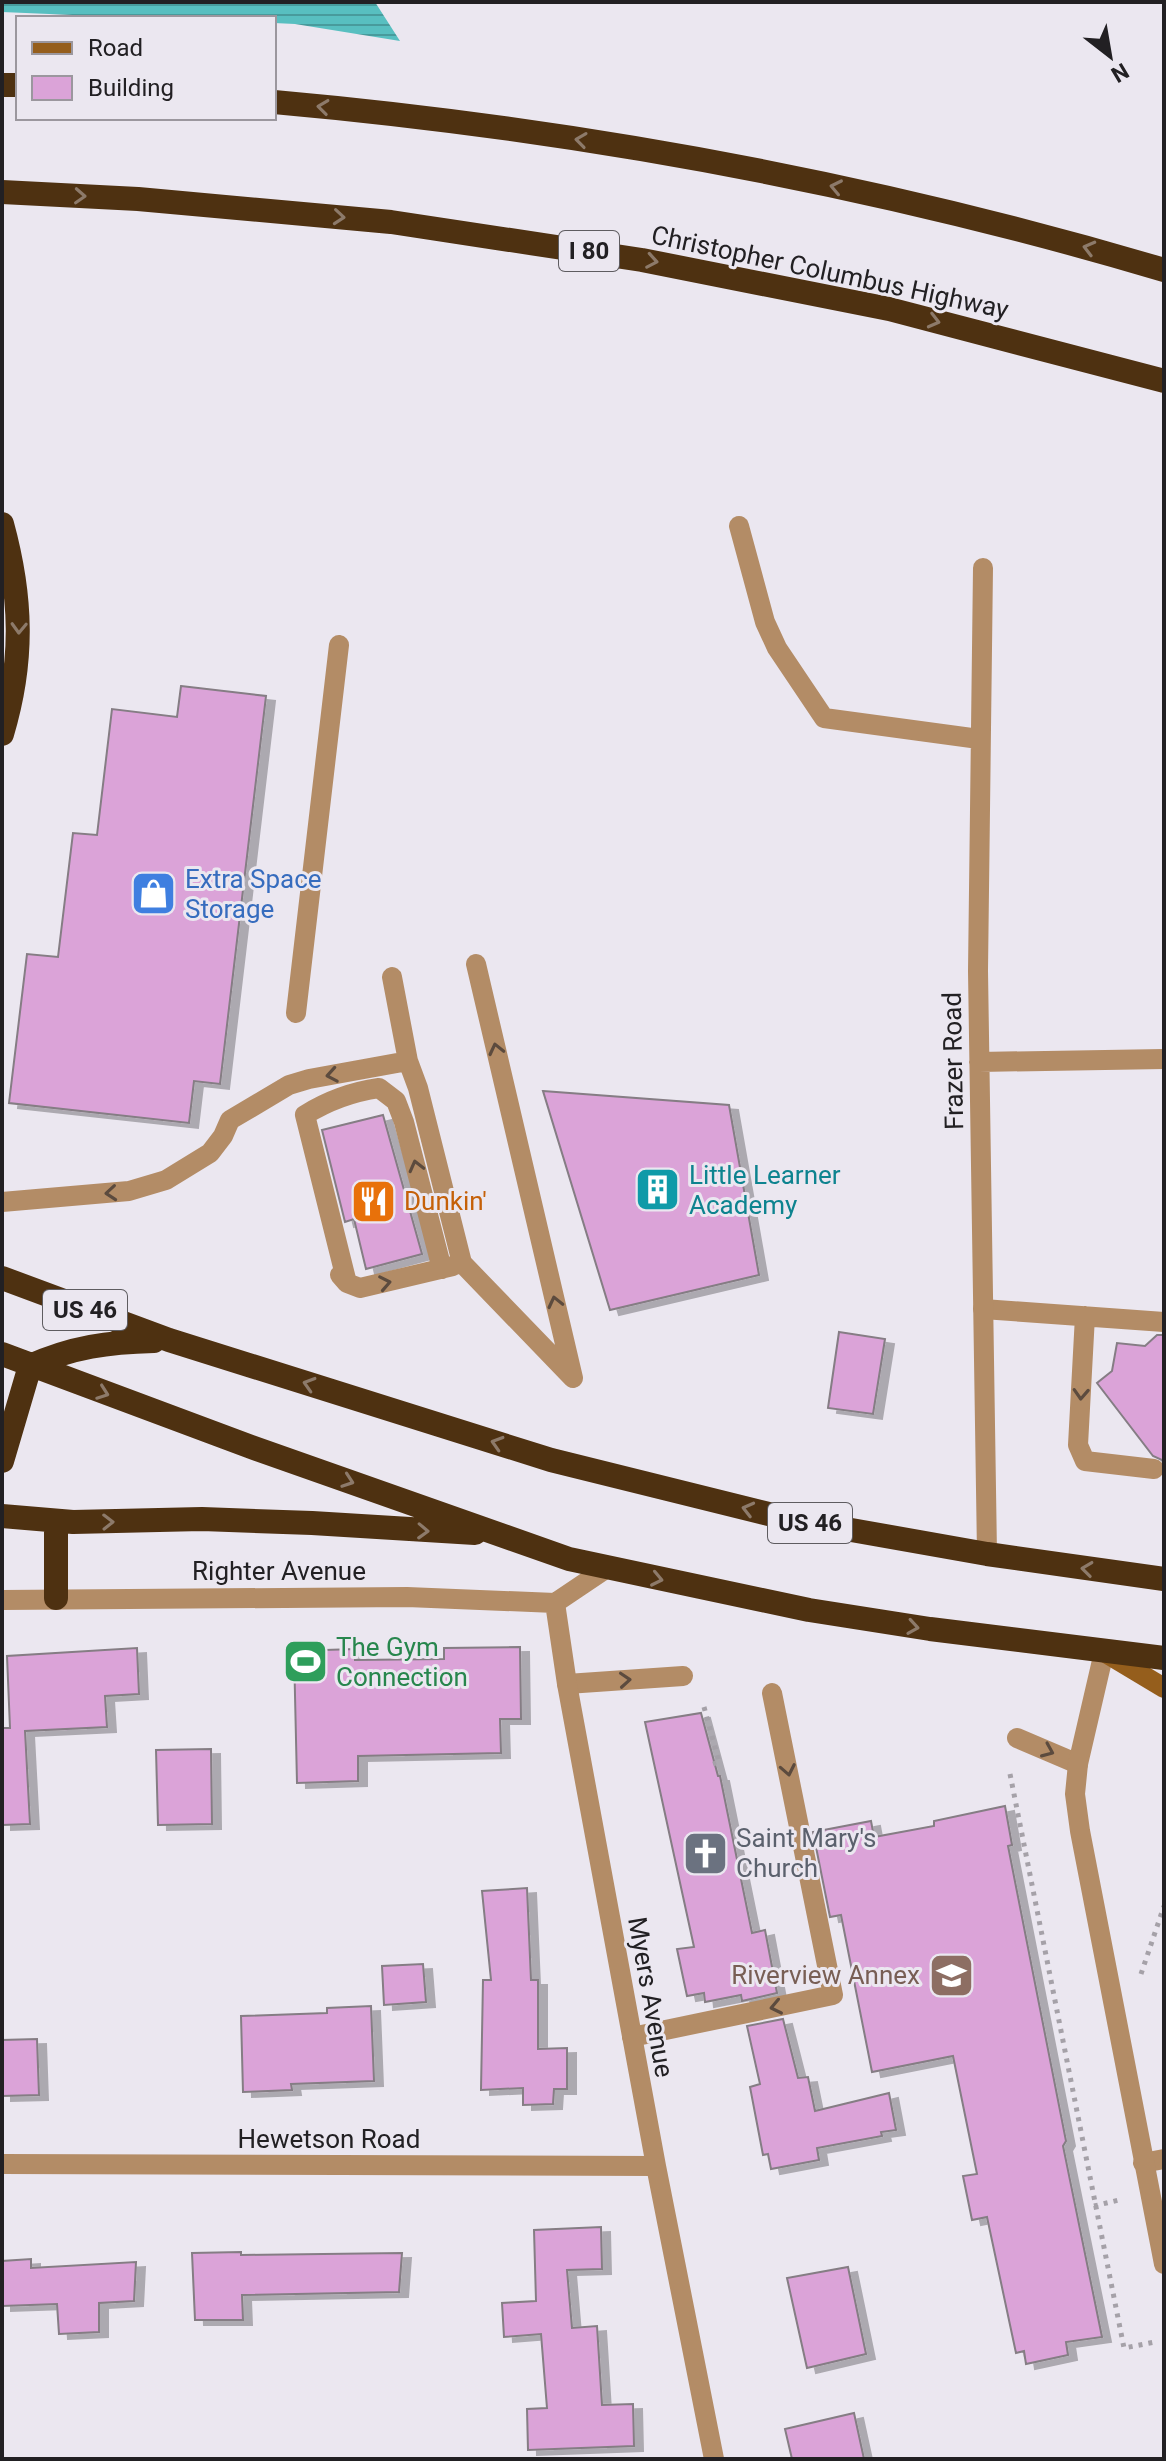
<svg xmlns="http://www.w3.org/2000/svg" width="1166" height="2461" font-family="Roboto,sans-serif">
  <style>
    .water { fill: url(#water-rules) }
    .building { fill: #dba3d8; stroke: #857d84; stroke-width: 2; filter: url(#shadow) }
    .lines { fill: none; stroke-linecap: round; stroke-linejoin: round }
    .path { stroke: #a5a1a8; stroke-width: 5; stroke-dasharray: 4 6; stroke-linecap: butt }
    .lane { stroke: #b38c66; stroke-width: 20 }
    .street { stroke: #b38c66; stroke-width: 20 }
    .secondary { stroke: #955e1c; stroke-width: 20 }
    .highway { stroke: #4e3111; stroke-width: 24 }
    .oneway { stroke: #8d7a6a }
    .oneway2 { stroke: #5c4b3e }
    .labels { text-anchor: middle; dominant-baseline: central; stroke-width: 6; stroke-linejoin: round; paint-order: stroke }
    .shield { fill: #ebe7f0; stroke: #5e5c60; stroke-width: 2 }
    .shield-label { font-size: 24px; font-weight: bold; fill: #222023 }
    .street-label { font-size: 26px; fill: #222023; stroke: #ebe7f0 }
    .shop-label { font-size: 26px; fill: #366cbe; stroke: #ebe7f0; text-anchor: start }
    .culture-label { font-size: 26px; fill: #0d838f; stroke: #ebe7f0; text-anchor: start }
    .food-label { font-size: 26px; fill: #c56008; stroke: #ebe7f0; text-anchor: start }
    .leisure-label { font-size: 26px; fill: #27864d; stroke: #ebe7f0; text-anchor: start }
    .worship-label { font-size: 26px; fill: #5b616d; stroke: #ebe7f0; text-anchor: start }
    .education-label { font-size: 26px; fill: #785e54; stroke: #ebe7f0; text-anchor: end }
  </style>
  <defs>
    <pattern id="water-rules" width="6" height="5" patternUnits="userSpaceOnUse" patternTransform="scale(2)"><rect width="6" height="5" fill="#58bfc0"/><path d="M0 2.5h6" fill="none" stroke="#489b9c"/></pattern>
    <filter id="shadow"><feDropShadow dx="9" dy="5" stdDeviation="0" flood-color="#0004"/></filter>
  </defs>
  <rect width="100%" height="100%" fill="#ebe7f0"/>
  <path class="water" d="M 2,2 L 375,2 L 400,41 L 295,24 L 274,23 L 274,18 L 143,18 L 2,12 Z"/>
  <path class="building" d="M 181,686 L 266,696 L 220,1084 L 194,1081 L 189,1123 L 9,1103 L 27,954 L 58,957 L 73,833 L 97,835 L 112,709 L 177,717 Z
    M 543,1091 L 729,1105 L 759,1275 L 610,1310 Z
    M 383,1115 L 422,1254 L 366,1269 L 354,1219 L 345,1222 L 322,1130 Z
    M 839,1332 L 885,1339 L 873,1414 L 828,1408 Z
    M 1157,1335 L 1164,1335 L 1164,1461 L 1153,1456 L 1097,1383 L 1112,1371 L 1117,1343 L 1145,1346 Z
    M 520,1647 L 521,1719 L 500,1719 L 501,1753 L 358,1756 L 358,1781 L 297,1783 L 294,1651 L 355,1649 L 355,1660 L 444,1659 L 444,1648 Z
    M 137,1648 L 139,1694 L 105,1696 L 107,1727 L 25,1731 L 30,1824 L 2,1825 L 2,1728 L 10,1728 L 7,1656 Z
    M 701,1713 L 718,1776 L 720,1776 L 752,1933 L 765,1930 L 777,1993 L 742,2001 L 741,1995 L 705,2002 L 704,1993 L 687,1996 L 677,1949 L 694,1947 L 645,1722 Z
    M 211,1749 L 212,1824 L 158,1825 L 156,1750 Z
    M 1005,1806 L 1012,1845 L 1008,1846 L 1066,2141 L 1063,2146 L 1102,2337 L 1066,2342 L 1068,2355 L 1026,2364 L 1024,2351 L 1016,2353 L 987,2217 L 972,2220 L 963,2176 L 977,2174 L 953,2056 L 872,2072 L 841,1915 L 830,1917 L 813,1832 L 871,1821 L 874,1837 L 934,1826 L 934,1821 Z
    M 527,1888 L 531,1980 L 538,1980 L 538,2049 L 567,2048 L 567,2089 L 554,2089 L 553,2104 L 523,2105 L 523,2088 L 481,2090 L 483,1980 L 491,1980 L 482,1891 Z
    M 423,1964 L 426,2002 L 384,2005 L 382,1966 Z
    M 371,2006 L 374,2081 L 291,2084 L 292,2090 L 243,2092 L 241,2016 L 327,2013 L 327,2008 Z
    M 783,2019 L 798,2078 L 808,2077 L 815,2111 L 889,2093 L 896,2130 L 881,2132 L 882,2136 L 817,2148 L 819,2160 L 771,2169 L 768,2154 L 763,2155 L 750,2087 L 760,2084 L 747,2026 Z
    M 37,2039 L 39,2095 L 2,2096 L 2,2040 Z
    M 601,2227 L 602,2269 L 567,2270 L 572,2328 L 597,2326 L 602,2405 L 633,2404 L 634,2446 L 528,2450 L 527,2409 L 547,2408 L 541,2334 L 504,2337 L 502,2303 L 536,2301 L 534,2230 Z
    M 241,2252 L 241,2255 L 402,2253 L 399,2292 L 242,2295 L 243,2320 L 195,2320 L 192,2253 Z
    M 31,2259 L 31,2268 L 136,2262 L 134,2301 L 99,2303 L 99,2332 L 59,2334 L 57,2304 L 2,2306 L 2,2261 Z
    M 848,2267 L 866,2354 L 807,2368 L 787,2278 Z
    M 854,2413 L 864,2459 L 792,2459 L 785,2429 Z"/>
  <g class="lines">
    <path class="path" d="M 704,1707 L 719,1762 L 713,1764
      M 1010,1774 L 1124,2348 L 1155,2342
      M 1141,1974 L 1164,1906
      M 1094,2206 L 1123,2199"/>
    <path class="lane" d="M 476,964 L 573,1378
      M 392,977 L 408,1061 L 418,1088 L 462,1263 L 573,1378
      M 296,1013 L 339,645
      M 2,1202 L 129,1191 L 166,1180 L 210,1153 L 223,1136 L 230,1120 L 289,1085 L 309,1079 L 408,1061
      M 340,1275 L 347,1283 L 360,1288 L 453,1266
      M 347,1283 L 305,1115 C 329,1100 351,1092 379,1088 L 396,1101 L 404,1122 L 442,1269
      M 983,1309 L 1164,1322
      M 1085,1316 L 1078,1445 L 1085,1461 L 1154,1469
      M 567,1684 L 683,1676
      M 1017,1738 L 1078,1764
      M 632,2037 L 833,1995 L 772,1693
      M 1143,2163 L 1164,2159"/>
    <path class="street" d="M 739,526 L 765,622 L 777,648 L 824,718 L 979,739
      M 983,568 L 978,971 L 987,1554
      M 979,1062 L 1164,1059
      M 2,1600 L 407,1597 L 555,1603
      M 555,1603 L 567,1684 L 656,2166 L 714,2459
      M 555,1603 L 607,1568
      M 1104,1652 L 1078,1764 L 1075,1794 L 1080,1831 L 1164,2264
      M 2,2164 L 656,2166"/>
    <path class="secondary" d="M 1104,1652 L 1164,1688"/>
    <path class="highway" d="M 2,85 L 18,85
      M 274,102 C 575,129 875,184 1164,270
      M 2,192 L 138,199 L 391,222 L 642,260 L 889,309 L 1164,381
      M 2,524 C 22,597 24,661 2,734
      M 2,1278 L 169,1340 L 551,1460 L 789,1519 L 987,1554 L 1164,1579
      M 2,1354 L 254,1448 L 569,1559 L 809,1610 L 930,1629 L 1164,1658
      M 2,1461 L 30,1366 C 72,1347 109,1342 154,1341
      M 2,1516 L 73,1522 L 202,1519 L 312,1523 L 475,1533
      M 56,1598 L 56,1521"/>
  </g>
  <defs><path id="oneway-chevron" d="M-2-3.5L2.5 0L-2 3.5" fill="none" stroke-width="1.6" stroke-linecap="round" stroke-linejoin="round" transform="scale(2)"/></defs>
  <g class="oneway">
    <use href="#oneway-chevron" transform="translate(323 107) rotate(-173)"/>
    <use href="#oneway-chevron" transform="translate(581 140) rotate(-172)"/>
    <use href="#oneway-chevron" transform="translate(836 187) rotate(-168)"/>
    <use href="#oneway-chevron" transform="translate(80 196) rotate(3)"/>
    <use href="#oneway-chevron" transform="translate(339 217) rotate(5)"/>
    <use href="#oneway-chevron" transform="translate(1089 248) rotate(-165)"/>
    <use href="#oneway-chevron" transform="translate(652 261) rotate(10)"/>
    <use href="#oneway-chevron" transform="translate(934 321) rotate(14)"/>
    <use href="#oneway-chevron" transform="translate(19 628) rotate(92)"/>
    <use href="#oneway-chevron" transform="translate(309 1384) rotate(-163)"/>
    <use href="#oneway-chevron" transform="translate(103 1393) rotate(20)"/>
    <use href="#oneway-chevron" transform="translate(497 1443) rotate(-163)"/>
    <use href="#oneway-chevron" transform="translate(348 1481) rotate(19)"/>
    <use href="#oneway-chevron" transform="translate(748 1509) rotate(-166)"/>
    <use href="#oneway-chevron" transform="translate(108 1522) rotate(-1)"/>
    <use href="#oneway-chevron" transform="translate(423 1531) rotate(2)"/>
    <use href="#oneway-chevron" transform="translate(1087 1569) rotate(-173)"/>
    <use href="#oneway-chevron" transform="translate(657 1579) rotate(12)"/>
    <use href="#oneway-chevron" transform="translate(913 1627) rotate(9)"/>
  </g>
  <g class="oneway2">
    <use href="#oneway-chevron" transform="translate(496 1049) rotate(-103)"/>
    <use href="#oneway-chevron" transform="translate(332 1075) rotate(170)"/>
    <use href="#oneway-chevron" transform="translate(416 1166) rotate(-104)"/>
    <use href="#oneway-chevron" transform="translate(111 1193) rotate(175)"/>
    <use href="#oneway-chevron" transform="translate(385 1283) rotate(-11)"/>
    <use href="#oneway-chevron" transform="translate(555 1302) rotate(-103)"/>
    <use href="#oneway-chevron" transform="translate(1081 1394) rotate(93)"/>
    <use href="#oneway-chevron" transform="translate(625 1680) rotate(-4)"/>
    <use href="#oneway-chevron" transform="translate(1048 1751) rotate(23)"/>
    <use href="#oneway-chevron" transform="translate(788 1770) rotate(79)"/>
    <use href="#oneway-chevron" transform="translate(776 2007) rotate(168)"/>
  </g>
  <defs>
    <symbol id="shop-square" viewBox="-11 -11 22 22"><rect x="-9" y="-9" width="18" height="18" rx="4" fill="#3f7fe0" stroke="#ebe7f0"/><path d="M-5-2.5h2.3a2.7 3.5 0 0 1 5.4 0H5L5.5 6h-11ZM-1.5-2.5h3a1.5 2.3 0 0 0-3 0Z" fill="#fff"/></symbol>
    <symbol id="building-square" viewBox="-11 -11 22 22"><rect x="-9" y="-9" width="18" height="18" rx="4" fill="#0f9aa8" stroke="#ebe7f0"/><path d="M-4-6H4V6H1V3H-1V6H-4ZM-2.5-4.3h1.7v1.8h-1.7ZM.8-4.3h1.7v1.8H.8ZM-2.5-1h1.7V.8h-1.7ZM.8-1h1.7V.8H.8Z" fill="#fff"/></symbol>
    <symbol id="restaurant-square" viewBox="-11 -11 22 22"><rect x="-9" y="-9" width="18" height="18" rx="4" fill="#e8710a" stroke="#ebe7f0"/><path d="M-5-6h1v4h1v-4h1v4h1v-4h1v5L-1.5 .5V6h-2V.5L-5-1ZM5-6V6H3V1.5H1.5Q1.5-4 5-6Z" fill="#fff"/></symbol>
    <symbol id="stadium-square" viewBox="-11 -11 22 22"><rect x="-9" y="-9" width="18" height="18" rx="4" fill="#2e9e5b" stroke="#ebe7f0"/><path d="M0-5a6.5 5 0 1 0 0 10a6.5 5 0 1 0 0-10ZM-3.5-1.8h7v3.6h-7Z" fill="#fff"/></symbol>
    <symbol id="church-square" viewBox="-11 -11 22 22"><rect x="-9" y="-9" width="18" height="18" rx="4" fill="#6b7280" stroke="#ebe7f0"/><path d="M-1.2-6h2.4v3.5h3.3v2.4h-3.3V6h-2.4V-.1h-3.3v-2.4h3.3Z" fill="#fff"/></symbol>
    <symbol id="school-square" viewBox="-11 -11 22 22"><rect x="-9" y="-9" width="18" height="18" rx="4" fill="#8d6e63" stroke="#ebe7f0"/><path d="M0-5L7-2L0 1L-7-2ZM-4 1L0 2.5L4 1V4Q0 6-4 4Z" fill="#fff"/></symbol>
  </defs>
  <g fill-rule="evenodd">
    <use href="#shop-square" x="128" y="868" width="51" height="51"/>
    <use href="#building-square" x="632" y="1164" width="51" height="51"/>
    <use href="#restaurant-square" x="348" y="1176" width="51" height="51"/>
    <use href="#stadium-square" x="280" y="1636" width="51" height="51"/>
    <use href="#church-square" x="680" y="1828" width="51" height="51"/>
    <use href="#school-square" x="926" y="1950" width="51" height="51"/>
  </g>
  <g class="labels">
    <g class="shield">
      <rect x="559" y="231" width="60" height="40" rx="6"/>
      <rect x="43" y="1290" width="84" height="40" rx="6"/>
      <rect x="768" y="1503" width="84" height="40" rx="6"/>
    </g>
    <g class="shield-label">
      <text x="589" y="251">I 80</text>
      <text x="85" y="1310">US 46</text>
      <text x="810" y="1523">US 46</text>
    </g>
    <g class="street-label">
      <text transform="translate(830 272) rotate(12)">Christopher Columbus Highway</text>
      <text transform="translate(953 1061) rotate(-91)">Frazer Road</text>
      <text x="279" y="1571">Righter Avenue</text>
      <text transform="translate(651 1997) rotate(80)">Myers Avenue</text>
      <text x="329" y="2139">Hewetson Road</text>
    </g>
    <g class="shop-label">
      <text x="185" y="879">Extra Space<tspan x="185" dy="30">Storage</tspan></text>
    </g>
    <g class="culture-label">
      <text x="689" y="1175">Little Learner<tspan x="689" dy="30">Academy</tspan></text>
    </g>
    <g class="food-label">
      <text x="404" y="1201">Dunkin'</text>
    </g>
    <g class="leisure-label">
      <text x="336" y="1647">The Gym<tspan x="336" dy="30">Connection</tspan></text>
    </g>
    <g class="worship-label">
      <text x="736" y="1838">Saint Mary's<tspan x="736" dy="30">Church</tspan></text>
    </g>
    <g class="education-label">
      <text x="920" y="1975">Riverview Annex</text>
    </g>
  </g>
  <rect width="1166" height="2461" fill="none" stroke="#222023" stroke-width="8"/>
  <rect x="16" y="16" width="260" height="104" fill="#ebe7f0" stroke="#9b979e" stroke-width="2"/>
  <rect x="32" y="42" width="40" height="12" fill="#955e1c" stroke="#9b979e" stroke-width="2"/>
  <text x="88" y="56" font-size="24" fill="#222023">Road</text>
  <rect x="32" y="76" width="40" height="24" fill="#dba3d8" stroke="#9b979e" stroke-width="2"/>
  <text x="88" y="96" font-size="24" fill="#222023">Building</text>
  <g transform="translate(1110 56) rotate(149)" stroke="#ebe7f0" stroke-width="6" paint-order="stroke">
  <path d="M0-6L14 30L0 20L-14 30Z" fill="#222023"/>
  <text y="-12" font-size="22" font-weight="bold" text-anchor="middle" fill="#222023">N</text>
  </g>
</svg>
